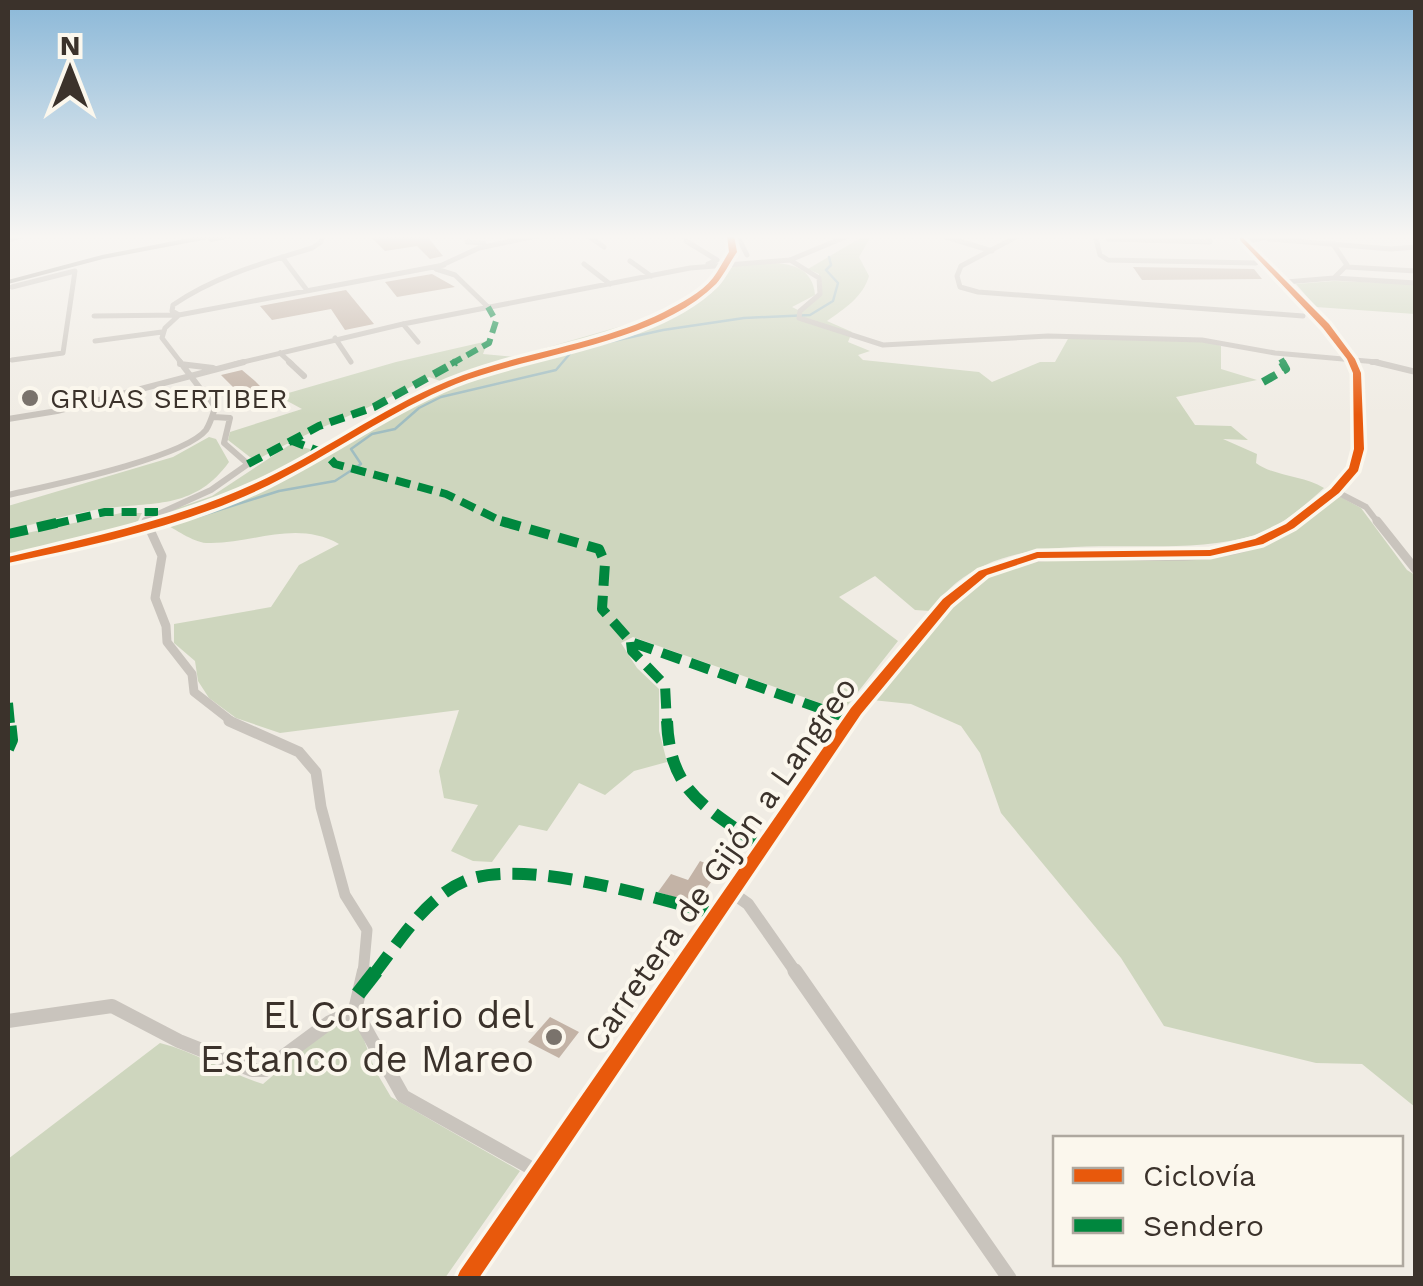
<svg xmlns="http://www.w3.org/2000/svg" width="1423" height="1286" font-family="'Work Sans',sans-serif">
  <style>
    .green { fill: #ced6be }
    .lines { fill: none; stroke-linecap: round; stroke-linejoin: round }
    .stream-far1 { stroke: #a0bdc1; stroke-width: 2.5 }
    .stream { stroke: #a0bdc1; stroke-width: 4 }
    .building { fill: #c3b3a6 }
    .minor-far4 { stroke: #c9c4bd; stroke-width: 5 }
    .minor-far3 { stroke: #c9c4bd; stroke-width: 6 }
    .minor-far2 { stroke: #c9c4bd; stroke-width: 9 }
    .minor-far1 { stroke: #c9c4bd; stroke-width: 11 }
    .minor { stroke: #c9c4bd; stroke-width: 14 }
    .tertiary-far4 { stroke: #c9c4bd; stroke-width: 6 }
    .tertiary-far3 { stroke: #c9c4bd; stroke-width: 8 }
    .tertiary-far2 { stroke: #c9c4bd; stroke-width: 10 }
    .tertiary-far1 { stroke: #c9c4bd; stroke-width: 12 }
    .tertiary { stroke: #c9c4bd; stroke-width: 15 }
    .trunk { fill: #aeaaa2; fill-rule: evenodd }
    .quiet-far4 { stroke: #00873e; stroke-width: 6; stroke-dasharray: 12 6; stroke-linecap: butt }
    .quiet-far3 { stroke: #00873e; stroke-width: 8; stroke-dasharray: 15 8; stroke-linecap: butt }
    .quiet-far2 { stroke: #00873e; stroke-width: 10; stroke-dasharray: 20 10; stroke-linecap: butt }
    .quiet-far1 { stroke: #00873e; stroke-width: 12; stroke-dasharray: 24 12; stroke-linecap: butt }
    .quiet { stroke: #00873e; stroke-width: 15; stroke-dasharray: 30 15; stroke-linecap: butt }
    .cycleway-casing { stroke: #fbf7ed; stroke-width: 7 }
    .cycleway { fill: #e8590c; fill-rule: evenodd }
    .poi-dot { fill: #7a736c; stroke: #fbf7ed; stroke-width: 4 }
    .labels { text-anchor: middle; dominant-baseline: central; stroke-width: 8; stroke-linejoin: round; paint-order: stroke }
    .far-poi-label { font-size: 28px; fill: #3b322b; stroke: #fbf7ed; text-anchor: start }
    .street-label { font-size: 32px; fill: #3b322b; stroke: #fbf7ed }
    .near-poi-label { font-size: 38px; fill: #3b322b; stroke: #fbf7ed; text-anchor: end }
  </style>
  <rect width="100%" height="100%" fill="#f0ece4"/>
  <path class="green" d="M 862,237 L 870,238 L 859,257 L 869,276 C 863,297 844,309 827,321 L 852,332 L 848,342 L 870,351 L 858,355 L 863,360 L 979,372 L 992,382 L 1040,362 L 1055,362 L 1069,337 L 1210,342 L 1221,346 L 1221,369 L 1257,380 L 1176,397 L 1195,425 L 1231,426 L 1248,440 L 1223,439 L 1257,454 L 1256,463 C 1273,476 1302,475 1324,488 C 1304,506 1281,527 1255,535 C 1161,564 1034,520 956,583 C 946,591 938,602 930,611 L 915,610 L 875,576 L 839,597 L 898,641 L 843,711 L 633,637 L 621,643 L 637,668 L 659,689 L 659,731 L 667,762 L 634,771 L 605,795 L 579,783 L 547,831 L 519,825 L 492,862 L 473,861 L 451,851 L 478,805 L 444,798 L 439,771 L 459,710 L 280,733 L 236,718 L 209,698 L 198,681 L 195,661 L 174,643 L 174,624 L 271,607 L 299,565 L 339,544 C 295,519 250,545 206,543 C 193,542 175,529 163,523 L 163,513 L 212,496 L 291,444 L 321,452 L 449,384 L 429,377 C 373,409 312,428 255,461 L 228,440 L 230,432 L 302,409 L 278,396 L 396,362 L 488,341 L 483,354 L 514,357 L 646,319 L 657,322 L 711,293 L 733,266 C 763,263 812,254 815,295 L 792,307 L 800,311 L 819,296 L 819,274 L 808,269 Z
    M 1334,281 L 1415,284 L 1415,314 L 1316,307 L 1296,284 Z
    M 209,437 L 216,439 L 229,462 C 196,508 157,502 108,508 C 75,512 41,523 8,530 L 8,506 L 173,457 Z
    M 1337,495 L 1361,508 L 1407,570 L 1415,575 L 1415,1107 L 1362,1064 L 1316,1063 L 1164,1026 L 1121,958 L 1001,813 L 980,753 L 961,726 L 911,704 L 872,700 C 909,661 940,604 987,576 C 1060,535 1178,574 1260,545 C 1290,535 1313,513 1337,495 Z
    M 121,513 L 142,513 L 138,521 L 128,525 L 8,556 L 8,537 Z
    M 352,1018 L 360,1029 L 375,1070 L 391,1097 L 520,1171 L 445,1278 L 8,1278 L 8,1159 L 160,1043 C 196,1052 227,1073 263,1084 L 325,1031 Z"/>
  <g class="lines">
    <path class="stream-far1" d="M 197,517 L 279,491 L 335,481 L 361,464 L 351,449 L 372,434 L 395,429 L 419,408 L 441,397 L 556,370 L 573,350 L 663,330 L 744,318 L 810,315 L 833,301 L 838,283 L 826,270 L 831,265 L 829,257"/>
    <path class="stream" d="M 8,563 L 140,530"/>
  </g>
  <path class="building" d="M 381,235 L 426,235 L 443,256 L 430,259 L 417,246 L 385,251 L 371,237 Z
    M 1133,267 L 1254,269 L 1262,279 L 1142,280 Z
    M 432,274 L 455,287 L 397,297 L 385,282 Z
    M 346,290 L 374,324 L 345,330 L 331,309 L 272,320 L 260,306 Z
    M 242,370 L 255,381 L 270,396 L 234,406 L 221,393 L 235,389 L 221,375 Z
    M 700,861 L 720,869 L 696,904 L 658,892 L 671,874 L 688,880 Z
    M 550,1017 L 579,1032 L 559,1058 L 528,1042 Z"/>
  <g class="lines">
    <path class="minor-far4" d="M 587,235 L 604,247
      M 737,235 L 747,255
      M 1020,235 L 961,266 L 957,276 L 960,287 L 978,292 L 1303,316
      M 1095,235 L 1100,255 L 1108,260 L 1256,263
      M 946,237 L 992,251
      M 1108,239 L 1210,242 L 1207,235
      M 1269,239 L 1391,249 L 1416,247
      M 8,240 L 24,235
      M 686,241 L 717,260 L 708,264
      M 467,242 L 484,243
      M 1333,244 L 1347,265 L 1334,278
      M 282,257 L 306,289
      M 790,260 L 819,278 L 820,294 L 800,311 L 799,318 L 883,345 L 1048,336 L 1202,340 L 1275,353 L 1377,362
      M 630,261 L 651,276
      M 584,264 L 610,284
      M 440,266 L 479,248 L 540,235
      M 1347,267 L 1416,271
      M 436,269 L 455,275 L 488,307
      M 1286,282 L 1334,278 L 1416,283
      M 12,287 L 75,271 L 63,353 L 12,360
      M 94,316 L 179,315 L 172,311 L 173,305 C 215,276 263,263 312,248 L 321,242 L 322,235
      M 403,324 L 418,342
      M 335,338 L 351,362
      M 95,341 L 162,332
      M 280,353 L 292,364
      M 1375,362 L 1383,364
      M 182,364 L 162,338 L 165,328 L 179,315 L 444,265
      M 235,364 L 403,324 L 690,268 L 790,260 L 850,235"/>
    <path class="minor-far3" d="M 289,362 L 304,376
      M 1372,362 L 1377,362
      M 1375,362 L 1416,372
      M 180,364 L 213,368
      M 8,419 L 57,411 L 244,362
      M 1335,491 L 1366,507 L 1379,524
      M 8,495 C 47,486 184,458 206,430 C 210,424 213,414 215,408 L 180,362
      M 145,524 L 147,519 L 211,490 L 248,464 L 224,443 L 230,418 L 214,417"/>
    <path class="minor-far2" d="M 146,521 L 162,556 L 155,598 L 166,626 L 167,642 L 192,674 L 194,692 L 235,724
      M 1377,521 L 1416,570"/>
    <path class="minor-far1" d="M 229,721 L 299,752 L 316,772 L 321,807 L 345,895 L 367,930 L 363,974"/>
    <path class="minor" d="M 355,1010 L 364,971
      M 355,1010 L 403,1096 L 540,1173
      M 8,1021 L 112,1006 L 179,1041 L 252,1070 L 265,1070 L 330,1022 L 355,1010"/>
    <path class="tertiary-far4" d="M 1230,235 L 1252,240 L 1271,235
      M 1242,239 L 1326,326 L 1353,364"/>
    <path class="tertiary-far3" d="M 1293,524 C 1368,465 1359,465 1357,373 L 1352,362"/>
    <path class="tertiary-far2" d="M 847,724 C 874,685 945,591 985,572 C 1082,527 1208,590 1296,521"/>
    <path class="tertiary-far1" d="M 731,892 L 748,904 L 797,974
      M 676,974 L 849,721"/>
    <path class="tertiary" d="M 795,971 L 1009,1278
      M 467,1278 L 677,971"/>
    <path class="trunk" d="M 205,235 L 244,235 L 211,242 L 208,239 L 103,259 L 8,284 L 8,280 L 102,255 Z"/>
    <path class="quiet-far4" d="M 1281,359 L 1284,364
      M 451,364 L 489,343 L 496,321 L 488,307"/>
    <path class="quiet-far3" d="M 1263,382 L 1286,369 L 1282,362
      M 290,440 L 326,454 L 335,464 L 446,494 L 507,524
      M 248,464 L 319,426 L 374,407 L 456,362
      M 54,524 L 105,512 L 158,512"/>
    <path class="quiet-far2" d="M 501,521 L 599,549 L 605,563 L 602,609 L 631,642 L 850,719
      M 8,534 L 65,521
      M 631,642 L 632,651 L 665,685 L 667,724
      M 8,703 L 10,724"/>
    <path class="quiet-far1" d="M 667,721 C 670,795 707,806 761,847
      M 8,749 L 12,740 L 10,721
      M 374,974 C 399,942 426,897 465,881 C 521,857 656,898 715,914"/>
    <path class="quiet" d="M 358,994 L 376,971"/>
    <defs>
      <path id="cycleway" d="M 727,235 L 734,235 L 737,252 C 730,262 724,275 716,284 C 656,344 534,353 456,384 C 390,411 332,454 269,485 C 188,525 95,545 8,563 L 8,557 C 91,537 175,520 254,484 C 321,454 380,409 448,381 C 518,352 596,346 664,312 C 681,303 701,293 713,278 C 719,270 724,260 729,252 Z
        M 1242,237 L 1329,324 L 1355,359 L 1361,373 L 1364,449 L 1358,471 L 1339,493 L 1294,528 L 1263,544 L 1210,556 L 1038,558 L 987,575 L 951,605 L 861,714 L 479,1278 L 457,1278 L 460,1271 L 851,708 L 943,599 L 979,571 L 1037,552 L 1210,550 L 1255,539 L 1286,524 L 1331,489 L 1349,468 L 1354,449 L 1353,373 L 1347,359 L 1323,328 L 1240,240 L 1240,238 Z"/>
    </defs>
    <use href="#cycleway" class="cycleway-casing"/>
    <use href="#cycleway" class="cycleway"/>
  </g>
  <linearGradient id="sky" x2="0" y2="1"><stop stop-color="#8bb8d8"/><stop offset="0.57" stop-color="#f8f6f3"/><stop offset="1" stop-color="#f8f6f3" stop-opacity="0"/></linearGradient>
  <rect width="1423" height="415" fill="url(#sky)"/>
  <g class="poi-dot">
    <circle cx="30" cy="398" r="10"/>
    <circle cx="554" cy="1037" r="10"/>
  </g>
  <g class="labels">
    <g class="far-poi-label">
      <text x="50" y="398">GRUAS SERTIBER</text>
    </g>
    <g class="street-label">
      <text transform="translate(720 864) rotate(-55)">Carretera de Gijón a Langreo</text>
    </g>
    <g class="near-poi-label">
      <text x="534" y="1015">El Corsario del<tspan x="534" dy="44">Estanco de Mareo</tspan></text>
    </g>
  </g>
  <rect width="1423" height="1286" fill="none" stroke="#3b322b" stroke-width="20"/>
  <rect x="1053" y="1136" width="350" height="130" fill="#fbf7ed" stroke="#aea89f" stroke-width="2.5"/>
  <rect x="1073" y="1168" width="50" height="15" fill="#e8590c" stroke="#aea89f" stroke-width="2.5"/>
  <text x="1143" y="1186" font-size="30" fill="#3b322b">Ciclovía</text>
  <rect x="1073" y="1218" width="50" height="15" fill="#00873e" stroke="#aea89f" stroke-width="2.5"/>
  <text x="1143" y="1236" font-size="30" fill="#3b322b">Sendero</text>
  <g transform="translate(70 70)" stroke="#fbf7ed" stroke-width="8" paint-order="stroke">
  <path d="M0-8L18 38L0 25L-18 38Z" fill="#3b322b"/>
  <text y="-15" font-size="28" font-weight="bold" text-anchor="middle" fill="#3b322b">N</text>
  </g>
</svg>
